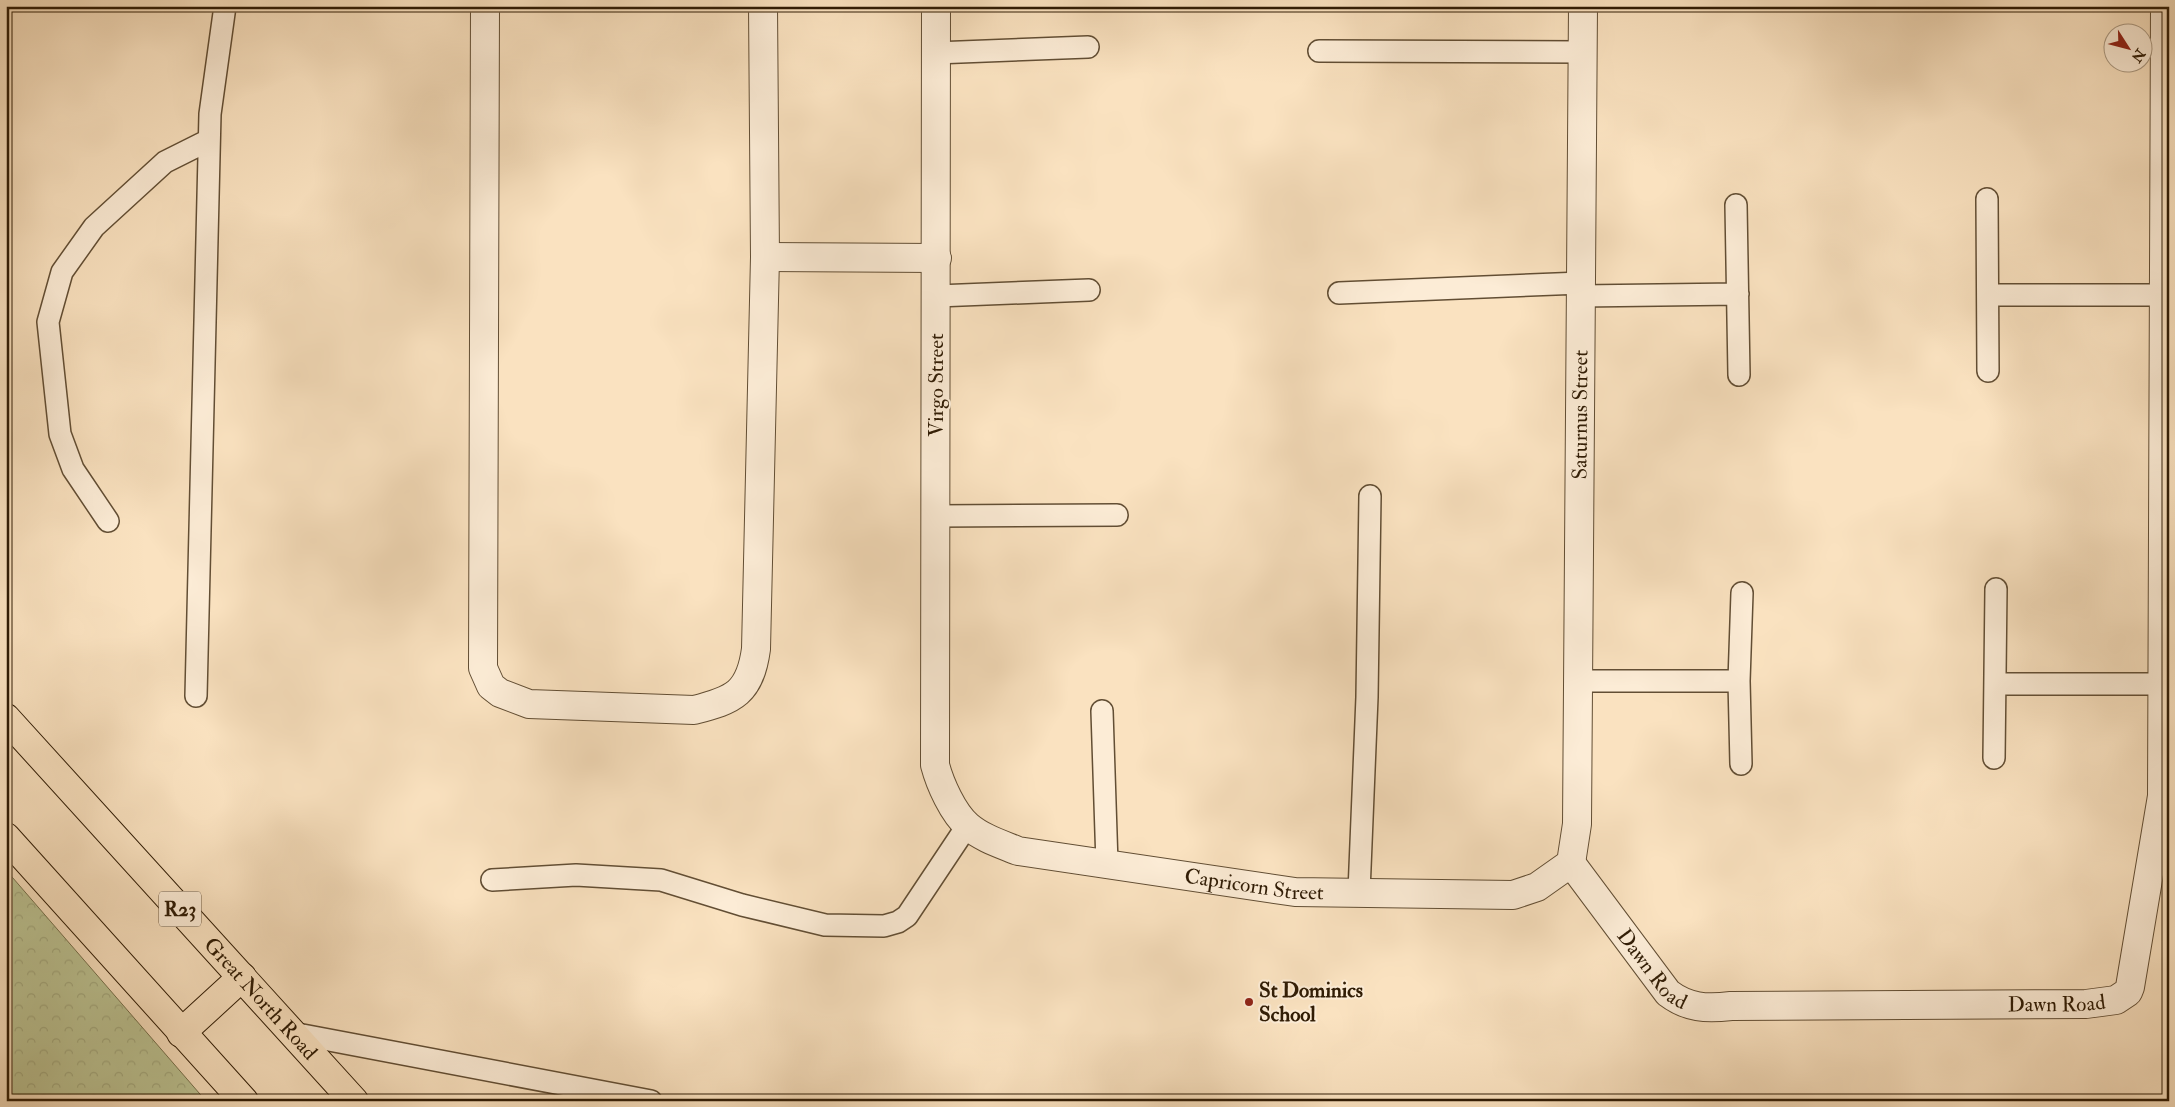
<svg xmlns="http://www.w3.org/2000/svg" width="2175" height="1107" font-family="'IM FELL Double Pica',serif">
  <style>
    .park { fill: url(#park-crowns); stroke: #76704c }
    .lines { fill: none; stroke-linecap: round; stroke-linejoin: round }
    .service-casing { stroke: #624e34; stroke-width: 24 }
    .minor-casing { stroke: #624e34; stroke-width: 30 }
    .primary-casing { stroke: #301c05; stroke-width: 30 }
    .service { stroke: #fcecd6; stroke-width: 21 }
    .minor { stroke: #fcecd6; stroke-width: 28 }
    .primary { stroke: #fae2c0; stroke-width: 28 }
    .poi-dot { fill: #8f2418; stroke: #fcecd6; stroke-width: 2 }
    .labels { text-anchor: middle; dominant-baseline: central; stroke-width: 4; stroke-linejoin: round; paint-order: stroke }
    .shield { fill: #fcecd6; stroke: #6d5a44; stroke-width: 1 }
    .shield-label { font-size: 20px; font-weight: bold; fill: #301c05 }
    .street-label { font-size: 21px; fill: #301c05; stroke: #fcecd6 }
    .poi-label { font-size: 21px; font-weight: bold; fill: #301c05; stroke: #fcecd6; text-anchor: start }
  </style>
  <defs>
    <pattern id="park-crowns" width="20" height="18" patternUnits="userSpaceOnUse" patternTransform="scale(1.25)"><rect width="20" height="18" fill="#bcc494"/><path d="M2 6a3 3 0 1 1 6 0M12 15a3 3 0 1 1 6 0" fill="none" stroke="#a2a87e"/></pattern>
  </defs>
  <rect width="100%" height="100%" fill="#fae2c0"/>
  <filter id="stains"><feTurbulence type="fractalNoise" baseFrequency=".004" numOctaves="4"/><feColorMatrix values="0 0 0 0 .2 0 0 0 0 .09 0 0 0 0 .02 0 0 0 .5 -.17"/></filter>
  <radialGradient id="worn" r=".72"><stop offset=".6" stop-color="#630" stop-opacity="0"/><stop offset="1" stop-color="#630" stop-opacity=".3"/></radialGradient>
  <path class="park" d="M 6,870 L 206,1101 L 6,1101 Z"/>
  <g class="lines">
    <defs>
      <path id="service" d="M 1319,51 L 1582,52
        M 935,53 L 1088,47
        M 1987,199 L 1988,371
        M 1736,205 L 1739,375
        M 1339,293 L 1581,283
        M 1988,295 L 2164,295
        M 937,296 L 1089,290
        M 1580,296 L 1738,294
        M 936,516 L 1117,515
        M 108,521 L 73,469 L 60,434 L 48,322 L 62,272 L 94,227 L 165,162 L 209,140
        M 1579,681 L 1739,681
        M 1995,684 L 2162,684
        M 196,696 L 210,114 L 225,6
        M 1102,711 L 1107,864
        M 1994,758 L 1996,589
        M 1741,764 L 1739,681 L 1742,593
        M 492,880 L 576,875 L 661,880 L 742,905 L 825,925 L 884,926 L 898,922 L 907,916 L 967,826
        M 1359,892 L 1367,697 L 1370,496
        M 292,1033 L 651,1101"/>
      <g id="minor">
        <path d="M 485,6 L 483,668 L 491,686 L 500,693 L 529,704 L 694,710 C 734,700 750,693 756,649 L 765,257 L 763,6"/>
        <path id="s1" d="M 936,6 L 935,765 C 940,784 953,813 968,826 C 982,838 1001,844 1018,851 L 1295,892 L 1513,895 L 1537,887 L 1571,863 L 1577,824 L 1583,6"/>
        <path d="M 765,257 L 937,258"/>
        <path id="s2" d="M 1571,863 L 1668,993 C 1688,1008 1706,1009 1731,1006 L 2086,1004 L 2116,1000 L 2128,992 L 2130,987 L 2162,796 L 2165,6"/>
      </g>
      <g id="primary">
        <path id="s3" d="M 6,718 L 354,1101"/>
        <path d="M 6,837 L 244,1101"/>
        <path d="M 181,1033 L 242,977"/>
      </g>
    </defs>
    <use href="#service" class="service-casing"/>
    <use href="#minor" class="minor-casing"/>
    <use href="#primary" class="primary-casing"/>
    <use href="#service" class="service"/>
    <use href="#minor" class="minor"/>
    <use href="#primary" class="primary"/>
  </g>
  <circle class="poi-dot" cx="1249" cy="1002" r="5"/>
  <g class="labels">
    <rect class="shield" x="159" y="891.5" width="42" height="35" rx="4"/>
    <g class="shield-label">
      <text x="180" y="909">R23</text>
    </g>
    <g class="street-label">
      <text transform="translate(936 385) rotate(-90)">Virgo Street</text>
      <text stroke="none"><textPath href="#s1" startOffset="1899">Saturnus Street</textPath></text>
      <text stroke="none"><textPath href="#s1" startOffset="1124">Capricorn Street</textPath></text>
      <text stroke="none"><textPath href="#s2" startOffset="134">Dawn Road</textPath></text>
      <text stroke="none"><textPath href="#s3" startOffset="379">Great North Road</textPath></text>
      <text stroke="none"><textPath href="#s2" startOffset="554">Dawn Road</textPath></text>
    </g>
    <g class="poi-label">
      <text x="1259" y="990">St Dominics<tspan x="1259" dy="24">School</tspan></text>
    </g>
  </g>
  <rect width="2175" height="1107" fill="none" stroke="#fae2c0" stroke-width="25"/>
  <rect x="8" y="8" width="2160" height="1092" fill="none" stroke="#301c05" stroke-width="2.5"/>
  <rect x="12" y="12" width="2150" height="1082" fill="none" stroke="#301c05"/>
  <g transform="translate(2128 48) rotate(126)"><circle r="24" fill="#fcecd6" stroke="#aa9982"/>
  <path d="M0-4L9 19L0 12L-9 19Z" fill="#8f2418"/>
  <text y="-8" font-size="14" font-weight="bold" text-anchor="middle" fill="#301c05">N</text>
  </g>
  <rect width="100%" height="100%" filter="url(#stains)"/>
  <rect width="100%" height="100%" fill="url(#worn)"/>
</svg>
